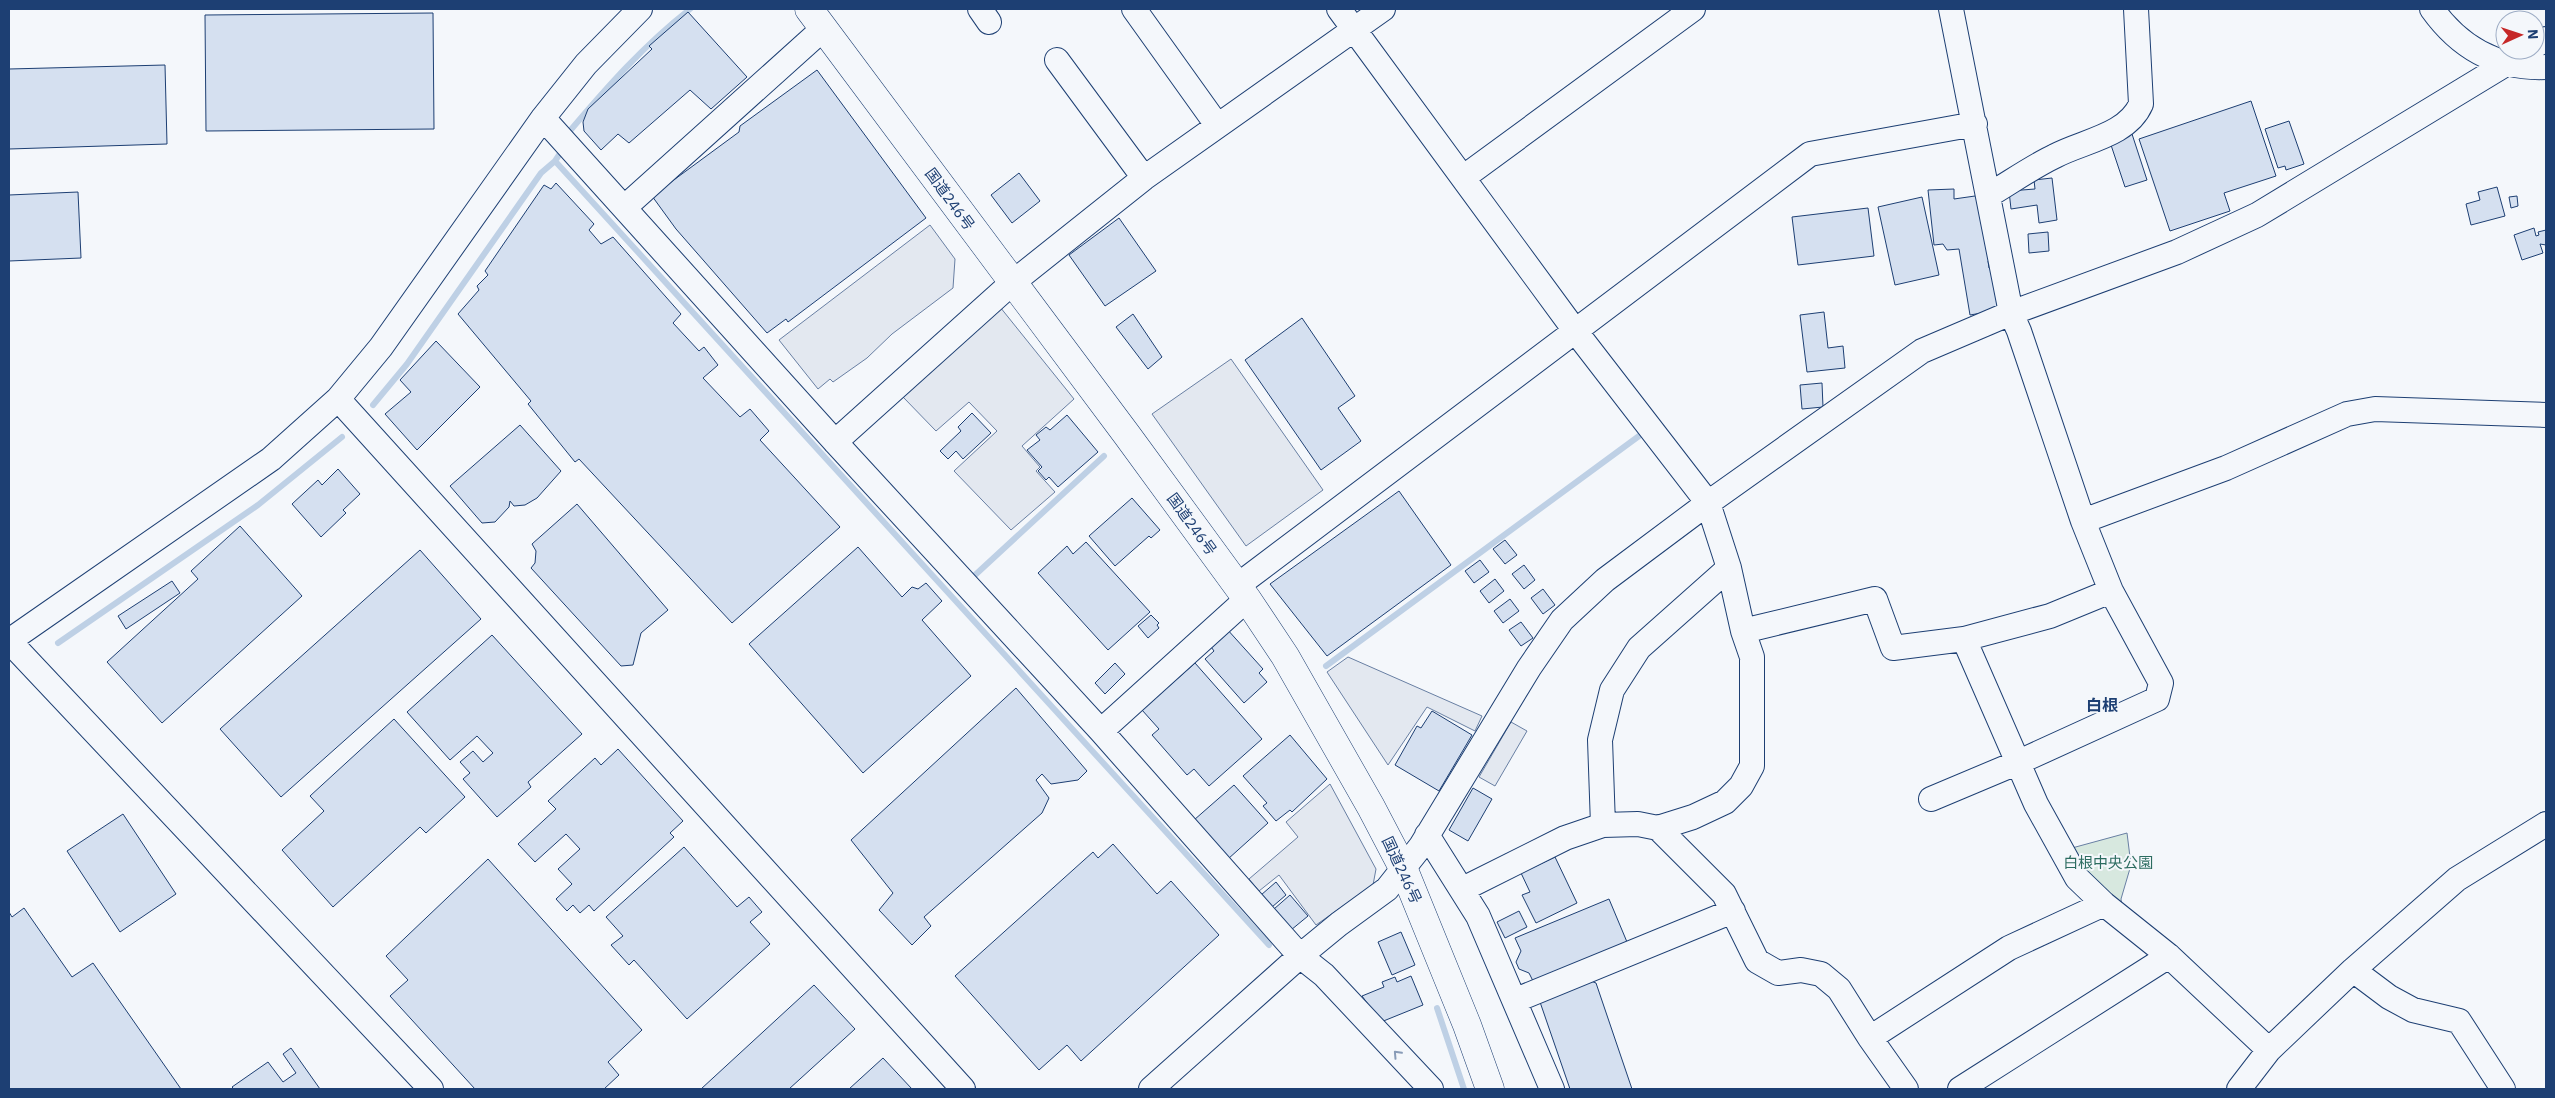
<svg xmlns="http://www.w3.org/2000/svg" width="2555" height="1098" font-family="'IBM Plex Sans','Noto Sans JP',sans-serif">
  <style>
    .green { fill: #d7e8df; stroke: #687fa3 }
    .parking { fill: #e3e8f0; stroke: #687fa3 }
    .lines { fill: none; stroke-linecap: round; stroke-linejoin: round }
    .stream { stroke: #bed0e5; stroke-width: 6 }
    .building { fill: #d5e0f0; stroke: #1d3f73 }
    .minor-casing { stroke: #1d3f73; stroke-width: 26 }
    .highway-casing { stroke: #1d3f73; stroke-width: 29 }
    .minor { stroke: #f4f7fb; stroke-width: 24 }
    .highway { stroke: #f4f7fb; stroke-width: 28 }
    .oneway { stroke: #889bb7 }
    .labels { text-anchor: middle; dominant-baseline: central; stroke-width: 4; stroke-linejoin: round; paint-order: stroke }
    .street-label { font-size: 15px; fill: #1d3f73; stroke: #f4f7fb }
    .park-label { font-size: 15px; fill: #2c6c60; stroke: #f4f7fb }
    .neighbourhood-label { font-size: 16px; font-weight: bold; fill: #1d3f73; stroke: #f4f7fb }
  </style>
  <rect width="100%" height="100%" fill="#f4f7fb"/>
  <path class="green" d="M 2127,833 L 2131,865 L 2121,899 L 2122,908 L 2085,870 L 2072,848 Z"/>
  <path class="parking" d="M 930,225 L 955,259 L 953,288 L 892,334 L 867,358 L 833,382 L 830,379 L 818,389 L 779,340 Z
    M 1000,307 L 1074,399 L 1022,446 L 1040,467 L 1036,471 L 1055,492 L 1011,530 L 954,471 L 997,431 L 969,402 L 936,431 L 903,397 Z
    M 1231,359 L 1323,490 L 1246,546 L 1152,414 Z
    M 1348,657 L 1482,716 L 1475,731 L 1427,707 L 1388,765 L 1327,672 Z
    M 1511,722 L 1527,731 L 1495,786 L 1479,777 Z
    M 1330,784 L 1376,869 L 1373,885 L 1316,925 L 1279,875 L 1259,891 L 1249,879 L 1298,837 L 1286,822 Z"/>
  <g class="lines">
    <path class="stream" d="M 569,132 C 607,87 644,45 690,9
      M 555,161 L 1269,945
      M 373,405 L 407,364 L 541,173 L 555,161 L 559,155
      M 974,576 L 1104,456
      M 58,643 L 258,505 L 342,437
      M 1326,666 L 1639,436
      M 1437,1008 L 1464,1089"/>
  </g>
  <path class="building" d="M 688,12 L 747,77 L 711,109 L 690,90 L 629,143 L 618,134 L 601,150 L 584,131 L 583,122 L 588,109 L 652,49 L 649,46 Z
    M 433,13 L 434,129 L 206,131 L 205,15 Z
    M 165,65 L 167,144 L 9,149 L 9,69 Z
    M 817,70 L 926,218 L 788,322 L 786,319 L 767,333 L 676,229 L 652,196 L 739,132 L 740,126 Z
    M 2251,101 L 2276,176 L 2224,193 L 2230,211 L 2170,231 L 2139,139 Z
    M 2289,121 L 2304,164 L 2286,170 L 2285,166 L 2278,168 L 2265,129 Z
    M 2132,134 L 2147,180 L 2125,187 L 2110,142 Z
    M 1019,173 L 1040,201 L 1012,223 L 991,195 Z
    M 2052,178 L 2057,220 L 2039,223 L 2037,205 L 2011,209 L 2009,191 L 2035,189 L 2034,180 Z
    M 556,183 L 594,224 L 589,230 L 601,244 L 613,237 L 681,314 L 673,323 L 699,351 L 704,347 L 718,365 L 703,378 L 740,417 L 750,409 L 769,431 L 760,440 L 840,527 L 732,623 L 579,459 L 575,462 L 528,404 L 531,401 L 458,314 L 479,290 L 477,286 L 488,275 L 485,271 L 544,185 L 551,189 Z
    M 2497,187 L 2505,216 L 2471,225 L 2466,204 L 2480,200 L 2478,192 Z
    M 1954,189 L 1954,199 L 1982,195 L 1991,261 L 1988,261 L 1989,268 L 1994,268 L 1999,303 L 1993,311 L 1970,315 L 1959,249 L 1947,250 L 1943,244 L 1934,245 L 1928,190 Z
    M 78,192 L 81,258 L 9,261 L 9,195 Z
    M 2517,196 L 2518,206 L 2511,208 L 2509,197 Z
    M 1922,197 L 1939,275 L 1895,285 L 1878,207 Z
    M 1868,208 L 1874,256 L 1798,265 L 1792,217 Z
    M 1119,218 L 1156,271 L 1105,306 L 1069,255 Z
    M 2534,228 L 2536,236 L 2539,235 L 2538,232 L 2546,230 L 2546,245 L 2540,244 L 2543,253 L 2522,260 L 2514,235 Z
    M 2048,232 L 2049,251 L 2029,253 L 2028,234 Z
    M 1824,312 L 1828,348 L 1843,346 L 1845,368 L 1807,372 L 1800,315 Z
    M 1133,314 L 1162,357 L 1148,369 L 1116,327 Z
    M 1302,318 L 1355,396 L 1338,408 L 1361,441 L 1321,470 L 1245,360 Z
    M 436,341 L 480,387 L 417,450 L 385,414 L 411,392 L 400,380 Z
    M 1822,383 L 1823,407 L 1802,409 L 1800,385 Z
    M 972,413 L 991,433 L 963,459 L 956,451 L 948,459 L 940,451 L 961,431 L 958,427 Z
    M 1067,415 L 1098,452 L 1058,487 L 1049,477 L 1046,480 L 1038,471 L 1042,467 L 1027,450 L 1040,440 L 1036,435 L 1046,427 L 1050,430 Z
    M 520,425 L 561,471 L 537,498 L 525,505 L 514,506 L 510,501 L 509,507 L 495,522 L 482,523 L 450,486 Z
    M 338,469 L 360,494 L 343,510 L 346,513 L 321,537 L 292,504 L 318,480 L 322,485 Z
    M 1399,491 L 1451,565 L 1327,656 L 1270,584 Z
    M 1132,498 L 1160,530 L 1151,538 L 1149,536 L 1115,566 L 1089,536 Z
    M 577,504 L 668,610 L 641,633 L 633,665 L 621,666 L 531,568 L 535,563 L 536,551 L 532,544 Z
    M 240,526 L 302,596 L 162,723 L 107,662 L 198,579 L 191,571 Z
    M 1505,540 L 1517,555 L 1505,564 L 1493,549 Z
    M 1086,542 L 1150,612 L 1108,650 L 1038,573 L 1067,546 L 1073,554 Z
    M 858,547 L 902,597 L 912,587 L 918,589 L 926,583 L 942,601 L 922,620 L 971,676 L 863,773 L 749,644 Z
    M 420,550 L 481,619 L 281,797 L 220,729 Z
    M 1480,560 L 1489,572 L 1474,583 L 1465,571 Z
    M 1524,565 L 1535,580 L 1524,589 L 1512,574 Z
    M 1495,579 L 1504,591 L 1489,603 L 1480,591 Z
    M 172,581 L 180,593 L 126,629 L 118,616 Z
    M 1543,589 L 1555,605 L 1543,614 L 1531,598 Z
    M 1510,599 L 1519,611 L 1503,623 L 1494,611 Z
    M 1151,615 L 1159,623 L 1157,625 L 1159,628 L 1148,638 L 1138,626 Z
    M 1521,622 L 1533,638 L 1521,646 L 1509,630 Z
    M 1226,628 L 1263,669 L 1259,673 L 1267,682 L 1244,703 L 1205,659 L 1214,651 L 1209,644 Z
    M 492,635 L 582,734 L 528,782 L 531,787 L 497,817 L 463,779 L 470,773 L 460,762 L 473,751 L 483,762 L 493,753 L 477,736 L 450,760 L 407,712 Z
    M 1115,663 L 1125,674 L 1105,694 L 1095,683 Z
    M 1195,663 L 1262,739 L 1209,786 L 1194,769 L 1187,775 L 1152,735 L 1159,729 L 1142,710 Z
    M 1016,688 L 1087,771 L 1078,780 L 1051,784 L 1042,774 L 1036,780 L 1049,798 L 1042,813 L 924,917 L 931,926 L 912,945 L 879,910 L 893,893 L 851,840 Z
    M 1432,711 L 1472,735 L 1439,791 L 1395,765 L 1417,726 L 1421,728 Z
    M 394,719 L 465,797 L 426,833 L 420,827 L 333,907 L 282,850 L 324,811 L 310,796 Z
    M 1290,735 L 1327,779 L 1292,812 L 1290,810 L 1276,821 L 1263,806 L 1267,803 L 1243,776 Z
    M 618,749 L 683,821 L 670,833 L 674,837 L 594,911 L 589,905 L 580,913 L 573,905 L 567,911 L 556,899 L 572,884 L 558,869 L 580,849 L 566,834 L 535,862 L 518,844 L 556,809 L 548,801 L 595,758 L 601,765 Z
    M 1234,785 L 1268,823 L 1228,859 L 1194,820 Z
    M 1473,788 L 1492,799 L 1468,841 L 1449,830 Z
    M 123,814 L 176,894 L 120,932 L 67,851 Z
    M 1113,844 L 1157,894 L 1171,881 L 1219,935 L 1081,1061 L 1067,1045 L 1039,1070 L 955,976 L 1093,852 L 1098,858 Z
    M 684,847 L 737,907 L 749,897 L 762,912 L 750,922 L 770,944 L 687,1019 L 634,960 L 629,965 L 611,945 L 623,936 L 606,917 Z
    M 1555,857 L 1577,903 L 1536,923 L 1522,895 L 1530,892 L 1521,873 Z
    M 488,859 L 642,1030 L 608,1062 L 619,1075 L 604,1089 L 475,1089 L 390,996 L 408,980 L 386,956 Z
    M 1276,882 L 1286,895 L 1272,907 L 1261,895 Z
    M 1290,895 L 1308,916 L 1291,930 L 1274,909 Z
    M 1609,899 L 1627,942 L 1533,981 L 1529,973 L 1519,969 L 1516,962 L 1521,951 L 1515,938 Z
    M 24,908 L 72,977 L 93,963 L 181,1089 L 9,1089 L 9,912 L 12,917 Z
    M 1519,911 L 1527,927 L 1505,938 L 1497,922 Z
    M 1401,932 L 1415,965 L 1392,975 L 1378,942 Z
    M 1411,976 L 1423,1005 L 1381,1022 L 1362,996 L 1384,987 L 1382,982 L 1395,977 L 1397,982 Z
    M 1591,981 L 1596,983 L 1632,1089 L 1570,1089 L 1540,1002 Z
    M 814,985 L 855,1029 L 789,1089 L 701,1089 Z
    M 291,1048 L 320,1089 L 234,1089 L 232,1087 L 268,1062 L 283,1082 L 296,1073 L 283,1054 Z
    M 883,1058 L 912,1089 L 849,1089 Z"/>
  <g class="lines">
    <defs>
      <path id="minor" d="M 980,9 L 989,22
        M 1134,9 L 1217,125
        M 1339,9 L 1576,332 L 1708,503 L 1729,568 L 1743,631 L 1752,657 L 1752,766 L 1741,786 L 1725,802 L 1693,817 L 1658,828 L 1638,824 L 1603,825 L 1565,838 L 1463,889
        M 2432,9 C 2460,48 2498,69 2546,67
        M 2535,46 L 2546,39
        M 1057,60 L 1144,178
        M 543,118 L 837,444 L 1101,731 L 1300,956 L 1324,975 L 1431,1089
        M 1464,177 L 1693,9
        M 1989,195 C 2011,182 2032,167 2055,156 C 2083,141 2127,136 2141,104 L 2136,9
        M 625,207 L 824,28
        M 338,399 L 963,1089
        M 835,442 L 1012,283 L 1144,178 L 1383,9
        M 2083,521 L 2226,468 L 2347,414 L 2375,409 L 2546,415
        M 1237,586 L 1810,154 L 1975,124
        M 1743,631 L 1875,599 L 1893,648 L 1964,639 L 2050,616 L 2111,591
        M 1964,639 L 2036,804 L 2077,878 L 2104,904 L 2169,956 L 2269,1050
        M 9,641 L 271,459 L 338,399 L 381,347 L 543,118 L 586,64 L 640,9
        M 9,641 L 431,1089
        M 1101,731 L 1247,599
        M 1931,799 L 2019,762 L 2157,699 L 2161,683 L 2111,591 L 2083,521 L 2019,331 L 2011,313 L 1951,9
        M 1603,825 L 1600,740 L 1612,690 L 1639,648 L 1729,568
        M 1658,828 L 1724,894 L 1757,961 L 1778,973 L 1801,970 L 1821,974 L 1839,989 L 1870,1038 L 1906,1089
        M 1427,835 L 1478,916 L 1552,1089
        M 2353,970 L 2389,997 L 2413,1010 L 2459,1021 L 2503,1089
        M 1516,1000 L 1733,911
        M 1870,1038 L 2009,948 L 2104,904
        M 1151,1089 L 1300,956 L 1339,924 L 1387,889 L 1421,846 L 1529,668 L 1562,620 L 1605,580 L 1708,503 L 1922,351 L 2011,313 L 2177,252 L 2257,215 L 2529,50
        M 1960,1089 L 2169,956
        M 2239,1089 L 2269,1050 L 2353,970 L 2457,879 L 2546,824"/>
      <path id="highway" d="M 809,9 L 1127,435 L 1247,599 L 1285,656 L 1371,807 L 1404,870 L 1467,1025 L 1490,1089"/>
    </defs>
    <use href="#minor" class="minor-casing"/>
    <use href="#highway" class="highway-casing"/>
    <use href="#minor" class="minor"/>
    <use href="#highway" class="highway"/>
  </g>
  <defs><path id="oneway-chevron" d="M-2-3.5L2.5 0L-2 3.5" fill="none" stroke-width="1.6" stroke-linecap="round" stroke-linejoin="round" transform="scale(1.25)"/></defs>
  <use class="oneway" href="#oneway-chevron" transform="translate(1397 1054) rotate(-133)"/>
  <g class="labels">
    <g class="street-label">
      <text transform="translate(950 199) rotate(54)">国道246号</text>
      <text transform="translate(1192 524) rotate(54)">国道246号</text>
      <text transform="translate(1402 870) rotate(65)">国道246号</text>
    </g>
    <g class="park-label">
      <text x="2108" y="862">白根中央公園</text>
    </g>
    <g class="neighbourhood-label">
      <text x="2102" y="705">白根</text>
    </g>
  </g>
  <rect width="2555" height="1098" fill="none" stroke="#1d3f73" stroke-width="20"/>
  <g transform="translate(2520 35) rotate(87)"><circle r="24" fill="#f4f7fb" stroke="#9eadc5"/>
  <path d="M0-4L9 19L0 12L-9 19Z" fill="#c62828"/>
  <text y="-8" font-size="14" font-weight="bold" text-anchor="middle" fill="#1d3f73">N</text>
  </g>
</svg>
